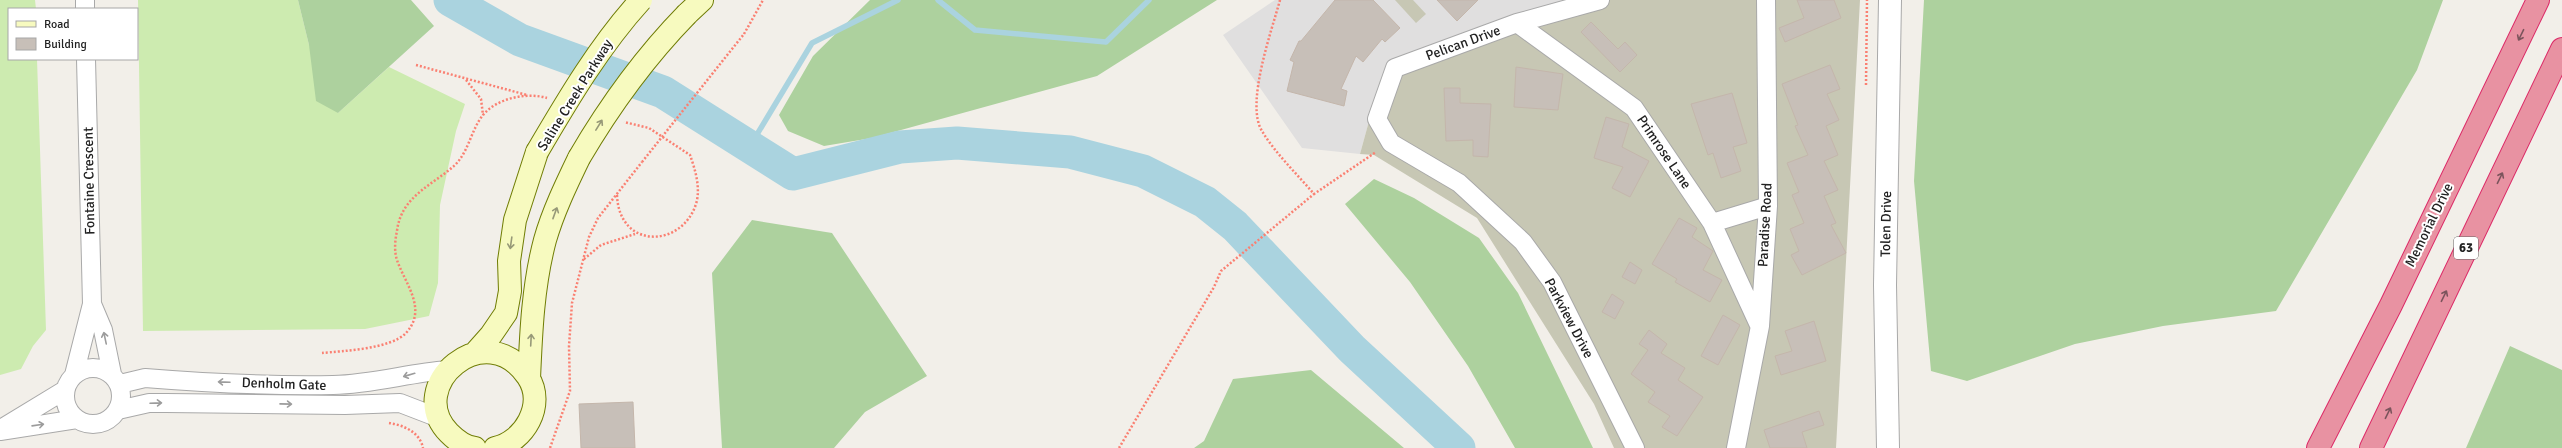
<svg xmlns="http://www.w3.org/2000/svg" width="2562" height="448" font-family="Signika,sans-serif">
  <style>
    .residential { fill: #e0dfdf }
    .construction { fill: #c7c7b4 }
    .grass { fill: #cdebb0 }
    .forest { fill: #add19e }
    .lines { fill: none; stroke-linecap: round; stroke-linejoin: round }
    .stream { stroke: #aad3df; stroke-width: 5.5 }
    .river { stroke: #aad3df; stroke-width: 33 }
    .building { fill: #c7bfb8; stroke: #c4b6ab }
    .minor-casing { stroke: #a9a9a9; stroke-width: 20 }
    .tertiary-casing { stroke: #a9a9a9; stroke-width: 24 }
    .secondary-casing { stroke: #707d05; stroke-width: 24 }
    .motorway-casing { stroke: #dc2a67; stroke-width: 24 }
    .path { stroke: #fa8072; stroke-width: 2.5; stroke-dasharray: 2 2; stroke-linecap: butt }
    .minor { stroke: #fff; stroke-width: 18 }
    .tertiary { stroke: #fff; stroke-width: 22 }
    .secondary { stroke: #f7fabf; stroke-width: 22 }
    .motorway { stroke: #e892a2; stroke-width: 22 }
    .secondary-bridge-casing { stroke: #707d05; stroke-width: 24; stroke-linecap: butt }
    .path-bridge { stroke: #fa8072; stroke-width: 2.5; stroke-dasharray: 2 2; stroke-linecap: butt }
    .secondary-bridge { stroke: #f7fabf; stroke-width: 22 }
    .oneway { stroke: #7b545c }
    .oneway2 { stroke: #979978 }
    .oneway3 { stroke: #9c9c9c }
    .labels { text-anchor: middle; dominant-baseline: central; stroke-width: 4; stroke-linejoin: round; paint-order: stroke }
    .shield { fill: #fff; stroke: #646464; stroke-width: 1 }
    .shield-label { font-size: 13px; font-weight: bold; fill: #222 }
    .street-label { font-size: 14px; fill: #222; stroke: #fff }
  </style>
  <rect width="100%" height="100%" fill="#f2efe9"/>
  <path class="residential" d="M 1275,0 L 1571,0 L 1380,81 L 1360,154 L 1302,148 L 1223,35 Z"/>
  <path class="construction" d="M 1395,0 L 1413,0 L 1426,14 L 1416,23 Z
    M 1571,0 L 1860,0 L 1836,448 L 1614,448 L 1594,404 L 1477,218 L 1374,155 L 1360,154 L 1380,81 L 1411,52 L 1495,27 Z"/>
  <path class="grass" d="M 0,0 L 35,0 L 36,9 L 9,9 L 9,59 L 37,59 L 46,330 L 33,346 L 21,369 L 0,375 Z
    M 138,0 L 298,0 L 309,45 L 338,113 L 389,67 L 465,104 L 456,131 L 440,205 L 438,283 L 429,316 L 365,329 L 143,331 Z"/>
  <path class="forest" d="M 298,0 L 411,0 L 434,26 L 338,113 L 316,101 L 309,45 Z
    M 870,0 L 1217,0 L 1097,76 L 872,138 L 824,146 L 788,131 L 779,115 L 813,56 Z
    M 1924,0 L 2443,0 L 2417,70 L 2276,311 L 2163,326 L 2075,344 L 1967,381 L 1931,371 L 1914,181 Z
    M 1374,179 L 1414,198 L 1479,238 L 1518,293 L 1593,448 L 1515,448 L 1468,366 L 1410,282 L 1345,204 Z
    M 752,220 L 832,233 L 927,376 L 865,412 L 834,448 L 722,448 L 712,273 Z
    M 2510,346 L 2562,370 L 2562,448 L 2466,448 Z
    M 1311,370 L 1404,448 L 1194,448 L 1204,441 L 1233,379 Z"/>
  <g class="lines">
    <path class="stream" d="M 938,0 L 975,30 L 1106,42 L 1149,0
      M 750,146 L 812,43 L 898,0"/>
    <path class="river" d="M 450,0 L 520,40 L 663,92 L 793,174 L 900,147 L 957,143 L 1070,152 L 1143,171 L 1205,202 L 1235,226 L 1352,349 L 1459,448"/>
  </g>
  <path class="building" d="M 1335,0 L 1373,0 L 1400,28 L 1385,42 L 1382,39 L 1363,62 L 1356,56 L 1341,89 L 1347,91 L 1344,106 L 1287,91 L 1294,62 L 1290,60 L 1299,41 L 1301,41 Z
    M 1437,0 L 1478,0 L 1457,21 Z
    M 1797,0 L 1834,0 L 1841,18 L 1785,42 L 1779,28 L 1804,18 Z
    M 1591,22 L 1618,49 L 1625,42 L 1637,55 L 1620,72 L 1581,32 Z
    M 1830,65 L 1840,89 L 1827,94 L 1839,120 L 1826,126 L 1838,155 L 1824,161 L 1838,190 L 1824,196 L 1836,223 L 1831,225 L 1846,253 L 1802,275 L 1791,255 L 1799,251 L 1790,229 L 1804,223 L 1792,195 L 1799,192 L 1787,163 L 1808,155 L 1795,126 L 1798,125 L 1782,84 Z
    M 1516,67 L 1563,74 L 1558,110 L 1514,107 Z
    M 1444,88 L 1460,88 L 1460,103 L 1491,104 L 1488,157 L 1473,156 L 1473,140 L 1446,141 Z
    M 1732,93 L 1747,143 L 1733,147 L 1741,171 L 1721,178 L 1713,153 L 1708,155 L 1691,104 Z
    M 1606,117 L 1629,124 L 1622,147 L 1649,161 L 1630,197 L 1612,188 L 1623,167 L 1594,158 Z
    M 1679,218 L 1697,228 L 1692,237 L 1713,251 L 1703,270 L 1722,280 L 1710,302 L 1675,282 L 1677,279 L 1652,264 Z
    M 1630,262 L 1642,270 L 1635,284 L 1622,277 Z
    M 1612,294 L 1624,302 L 1615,319 L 1602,312 Z
    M 1723,315 L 1740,325 L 1718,365 L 1701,356 Z
    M 1814,321 L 1826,361 L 1781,375 L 1775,356 L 1792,351 L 1785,331 Z
    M 1649,330 L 1667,344 L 1661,353 L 1685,368 L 1678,380 L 1703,397 L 1677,436 L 1662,427 L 1670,416 L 1648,402 L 1655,392 L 1631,374 L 1648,350 L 1639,344 Z
    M 633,402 L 635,448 L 581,448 L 579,404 Z
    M 1819,411 L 1824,425 L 1802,432 L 1807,448 L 1770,448 L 1764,430 Z"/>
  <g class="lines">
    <defs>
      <path id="minor" d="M 85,0 L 85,9
        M 1600,0 L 1517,23 L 1395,68 L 1377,119 L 1391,143 L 1459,183 L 1523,242 L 1552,282 L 1635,448
        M 1517,23 L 1634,108 L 1712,223 L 1759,325
        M 1712,223 L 1768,206
        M 92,304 L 103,330 L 112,374
        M65 396a28 28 0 1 1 56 0a28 28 0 1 1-56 0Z
        M 74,375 L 92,304 L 86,59
        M 120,384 L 145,378 C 207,383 272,386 333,385 C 373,384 409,373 447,370
        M 118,410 L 149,403 L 166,403 L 345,405 L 400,403 L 439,418
        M 4,427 L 65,390
        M 0,431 L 77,419
        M 1736,448 L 1760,326 L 1768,206 L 1766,0"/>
      <path id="tertiary" d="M 1888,448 L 1885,285 L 1890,0"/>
      <path id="secondary" d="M 687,14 L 702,0
        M 475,353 L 491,335 L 506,313 L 510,291 L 509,261 L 515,220 L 537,152
        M 529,379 C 531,332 533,285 545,240 C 553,212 566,185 579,158
        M 475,448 C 465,447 456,440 449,433 C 403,386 486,314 528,377 C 546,405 524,442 495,448"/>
      <path id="motorway" d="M 2318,448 L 2391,305 L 2538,0
        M 2371,448 L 2562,49"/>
    </defs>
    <use href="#minor" class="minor-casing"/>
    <use href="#tertiary" class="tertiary-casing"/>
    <use href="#secondary" class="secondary-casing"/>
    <use href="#motorway" class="motorway-casing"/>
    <path class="path" d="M 1280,0 C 1272,30 1245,104 1262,131 C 1275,153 1297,174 1314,194 L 1376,152
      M 744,34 L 763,0
      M 416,65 L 527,95
      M 466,80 L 481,99 L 483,115
      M 1866,85 L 1867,0
      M 617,195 C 619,250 682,248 696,204 C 701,188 695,169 690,155 L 649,128 L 624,122
      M 584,259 L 601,245 L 635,234
      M 322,353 C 342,351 391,349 406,333 C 428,309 405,284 397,260 C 394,251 395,240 397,231 C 401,196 433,185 455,165 C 469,151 471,130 483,115 C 497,98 527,92 547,98
      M 389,423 C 403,425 420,432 423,448
      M 550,448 L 570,391 L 569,346 L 572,303 L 589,237 L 598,218 L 642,162
      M 1119,448 L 1214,287 L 1221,271 L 1314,194"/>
    <use href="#minor" class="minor"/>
    <use href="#tertiary" class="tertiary"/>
    <use href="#secondary" class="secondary"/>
    <use href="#motorway" class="motorway"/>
    <defs>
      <path id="secondary-bridge" d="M 537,152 C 568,99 600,45 641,0
        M 579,158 C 610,105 644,58 687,14"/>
    </defs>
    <use href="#secondary-bridge" class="secondary-bridge-casing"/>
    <path class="path-bridge" d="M 642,162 L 744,34"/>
    <use href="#secondary-bridge" class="secondary-bridge"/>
  </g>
  <defs><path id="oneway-shaft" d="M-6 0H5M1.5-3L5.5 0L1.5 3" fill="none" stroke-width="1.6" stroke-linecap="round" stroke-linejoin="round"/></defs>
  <g class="oneway">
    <use href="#oneway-shaft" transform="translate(2521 35) rotate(116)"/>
    <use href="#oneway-shaft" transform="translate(2500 178) rotate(-64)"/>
    <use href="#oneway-shaft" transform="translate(2444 296) rotate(-64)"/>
    <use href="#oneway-shaft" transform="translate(2388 413) rotate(-64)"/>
  </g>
  <g class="oneway2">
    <use href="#oneway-shaft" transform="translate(599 125) rotate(-58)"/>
    <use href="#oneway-shaft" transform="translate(555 213) rotate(-70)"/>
    <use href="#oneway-shaft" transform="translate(511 243) rotate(98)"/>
    <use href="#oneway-shaft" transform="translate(531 340) rotate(-87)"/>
  </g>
  <g class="oneway3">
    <use href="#oneway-shaft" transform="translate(105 338) rotate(-102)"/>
    <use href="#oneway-shaft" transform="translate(409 375) rotate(164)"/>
    <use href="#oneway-shaft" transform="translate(224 382) rotate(-178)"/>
    <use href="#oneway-shaft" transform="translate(156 403) rotate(-2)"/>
    <use href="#oneway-shaft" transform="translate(286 404) rotate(1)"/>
    <use href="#oneway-shaft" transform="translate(38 425) rotate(-8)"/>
  </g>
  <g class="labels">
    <rect class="shield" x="2454" y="237" width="24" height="22" rx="3"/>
    <g class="shield-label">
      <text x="2466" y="248">63</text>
    </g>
    <g class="street-label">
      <text transform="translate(1463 43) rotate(-20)">Pelican Drive</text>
      <text transform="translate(575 95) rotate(-58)">Saline Creek Parkway</text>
      <text transform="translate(1664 152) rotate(56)">Primrose Lane</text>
      <text transform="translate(89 181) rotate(-91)">Fontaine Crescent</text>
      <text transform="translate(1886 224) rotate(-89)">Tolen Drive</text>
      <text transform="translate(1765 225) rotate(-87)">Paradise Road</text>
      <text transform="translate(2429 225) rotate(-64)">Memorial Drive</text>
      <text transform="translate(1569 318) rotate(62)">Parkview Drive</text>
      <text transform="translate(284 384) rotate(2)">Denholm Gate</text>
    </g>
  </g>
  <rect x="8" y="8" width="130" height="52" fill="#ffffff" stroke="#a7a7a7"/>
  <rect x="16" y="21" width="20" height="6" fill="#f7fabf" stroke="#a7a7a7"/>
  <text x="44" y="28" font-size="12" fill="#222222">Road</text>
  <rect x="16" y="38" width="20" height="12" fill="#c7bfb8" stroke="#a7a7a7"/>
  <text x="44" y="48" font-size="12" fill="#222222">Building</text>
</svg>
